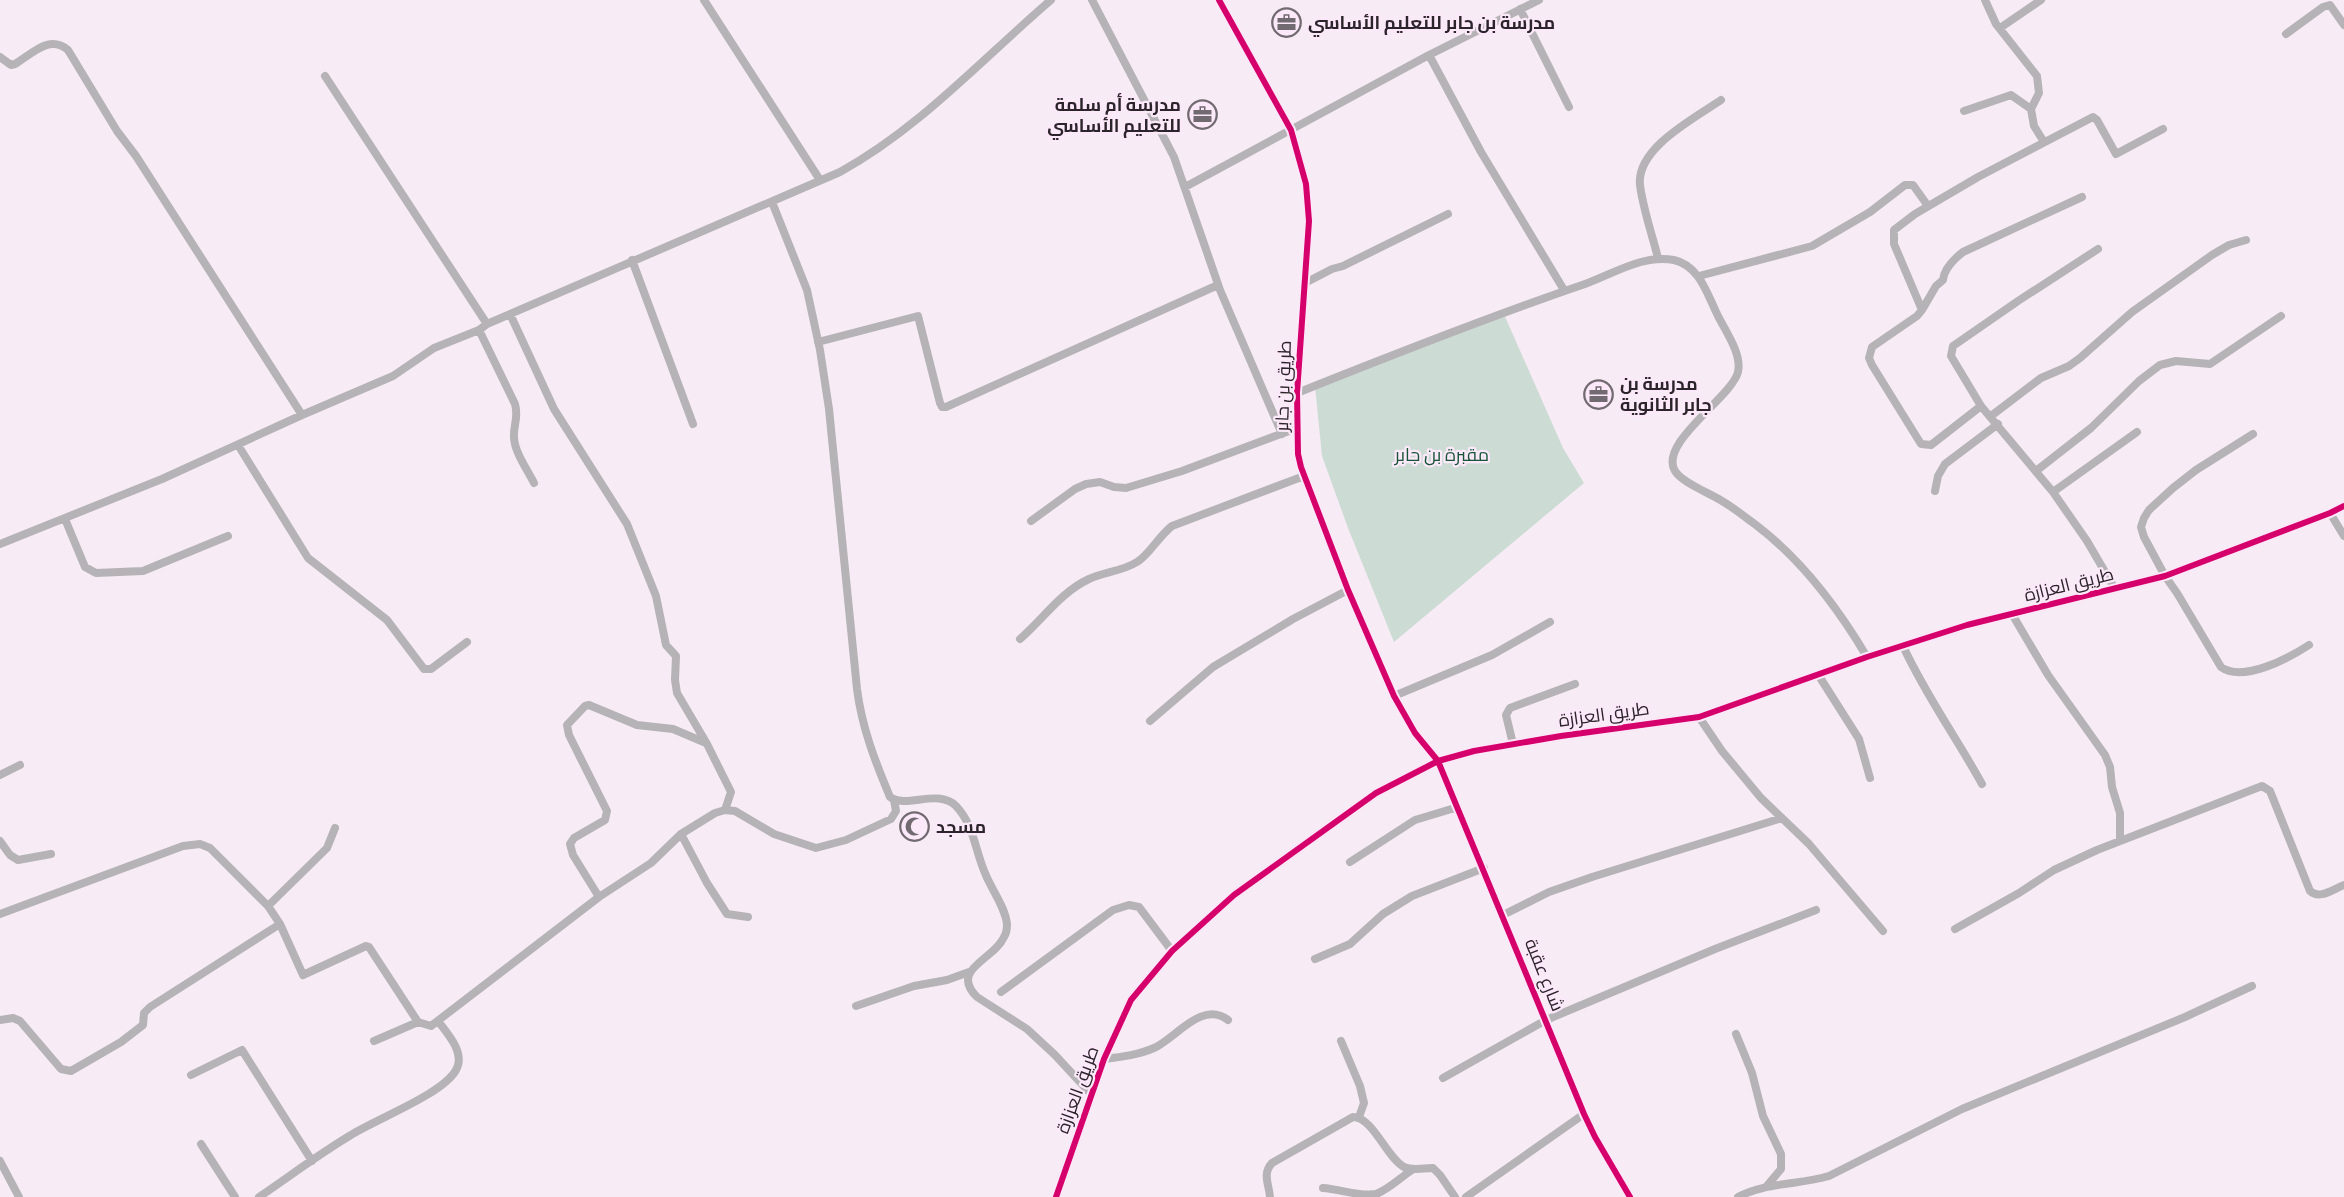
<svg xmlns="http://www.w3.org/2000/svg" width="2344" height="1197" font-family="'Source Sans 3',Cairo,sans-serif">
  <style>
    .green { fill: #ccdbd3 }
    .lines { fill: none; stroke-linecap: round; stroke-linejoin: round }
    .minor { stroke: #b6b3b6; stroke-width: 8 }
    .tertiary { stroke: #b6b3b6; stroke-width: 9 }
    .cycleway-casing { stroke: #fbe8f8; stroke-width: 10 }
    .cycleway { stroke: #d6006c; stroke-width: 6 }
    .labels { text-anchor: middle; dominant-baseline: central; stroke-width: 4.5; stroke-linejoin: round; paint-order: stroke }
    .poi-label { font-size: 18px; font-weight: bold; fill: #2b242a; stroke: #fbe8f8; text-anchor: start }
    .street-label { font-size: 18px; fill: #2b242a; stroke: #fbe8f8 }
    .park-label { font-size: 18px; fill: #165537; stroke: #fbe8f8 }
  </style>
  <rect width="100%" height="100%" fill="#f7ecf5"/>
  <path class="green" d="M 1503,312 L 1563,448 L 1584,483 L 1394,642 L 1348,528 L 1322,456 L 1315,386 Z"/>
  <g class="lines">
    <path class="minor" d="M 704,0 L 820,180
      M 1092,0 L 1174,157 L 1220,290 L 1282,434
      M 1219,0 L 1291,130 L 1306,184 L 1309,221 L 1297,393 L 1298,454 L 1301,467 L 1348,590 L 1394,696 L 1415,733 L 1438,761 L 1584,1114 L 1595,1137 L 1630,1197
      M 1985,0 L 1996,24 L 2037,76 L 2039,93 L 2031,109 L 2034,126 L 2044,142
      M 1520,9 L 1569,107
      M 2000,28 L 2041,0
      M 2286,34 L 2323,7 L 2330,5 L 2344,25
      M 1429,55 L 1481,152 L 1564,290
      M 0,57 L 11,65 L 15,64 C 32,54 49,34 68,50 L 117,131 L 136,156 L 302,415
      M 325,76 L 487,324
      M 1964,111 L 2011,95 L 2031,109
      M 1185,187 L 1429,55 L 1539,0
      M 772,202 L 807,290 L 820,350 L 829,409 L 857,689 C 862,728 875,761 890,797 C 906,809 938,788 956,806 C 974,825 975,850 985,873 C 991,889 1005,906 1007,924 C 1007,927 1006,934 1004,937 C 994,960 949,969 977,997 L 1027,1029 L 1055,1055 L 1092,1095
      M 2098,249 L 2018,301 L 1953,346 L 1951,356 L 1981,406 L 2053,492 L 2087,541 L 2115,589
      M 1658,258 C 1652,234 1643,209 1640,185 C 1636,148 1695,118 1721,100
      M 632,260 L 693,424
      M 1699,276 L 1812,246 L 1870,212 L 1905,185 L 1913,185 L 1928,206
      M 1305,283 L 1332,269 L 1343,266 L 1448,214
      M 1922,310 L 1936,286 L 1943,280 C 1944,269 1954,259 1963,252 L 2082,197
      M 510,314 L 554,409 L 627,524 L 656,596 L 666,645 L 676,656 L 675,680 L 677,693 L 707,744 L 731,792 L 725,810
      M 479,330 L 515,404 C 519,418 513,425 514,438 C 515,453 527,469 534,483
      M 818,342 L 918,316 L 940,403 L 942,407 L 946,407 L 1218,285
      M 1297,393 C 1392,355 1488,317 1585,284 C 1613,274 1643,254 1674,260 C 1700,266 1707,294 1718,316 C 1726,332 1742,354 1738,372 C 1732,397 1658,443 1675,471 C 1682,483 1710,493 1722,501 C 1734,508 1745,517 1756,525 C 1802,560 1838,608 1867,657
      M 1981,406 L 1931,445 L 1921,444 L 1872,365 L 1869,358 L 1872,347 L 1917,316 L 1922,310 L 1894,244 L 1894,230 L 1915,214 L 1978,177 L 2093,117 L 2097,120 L 2116,154 L 2163,129
      M 1991,416 L 2041,378 L 2069,366 L 2080,358 L 2132,312 L 2212,255 L 2229,245 L 2246,240
      M 2253,434 L 2196,470 L 2173,488 L 2149,510 L 2144,518 L 2141,527 L 2144,537 L 2165,576 L 2177,593 L 2221,667 C 2243,683 2289,658 2309,645
      M 238,445 L 308,558 L 387,620 L 424,669 L 431,669 L 467,642
      M 2036,471 L 2091,428 L 2139,381 L 2160,365 L 2176,361 L 2210,364 L 2281,316
      M 1935,491 L 1938,476 L 1945,464 L 1998,424
      M 2053,492 L 2137,432
      M 2330,513 L 2344,536
      M 65,519 L 85,567 L 96,573 L 143,571 L 228,536
      M 1031,521 L 1075,489 L 1086,484 L 1100,482 L 1114,487 L 1126,488 L 1182,471 L 1297,428
      M 0,544 L 162,479 L 302,415 L 393,376 L 434,348 L 479,330 L 487,324 L 840,172 C 920,128 982,59 1051,0
      M 2012,614 L 2048,675 L 2105,755 L 2110,767 L 2112,787 L 2120,813 L 2120,841
      M 1020,639 C 1043,619 1061,592 1089,579 C 1104,572 1123,571 1137,562 C 1148,556 1159,536 1172,526 L 1304,476
      M 1903,646 C 1925,694 1956,737 1982,784
      M 1819,676 L 1859,739 L 1870,778
      M 1394,696 L 1492,655 L 1550,622
      M 1699,717 L 1722,751 L 1761,798 L 1809,844 L 1883,931
      M 1150,721 L 1213,667 L 1293,619 L 1348,590
      M 1513,744 L 1506,715 L 1510,708 L 1575,684
      M 0,775 L 20,765
      M 681,834 L 707,883 L 727,914 L 748,917
      M 0,841 L 10,855 L 18,860 L 51,854
      M 1350,862 L 1415,820 L 1458,807
      M 599,897 L 573,855 L 570,844 L 574,838 L 605,820 L 607,811 L 569,735 L 567,725 L 585,706 L 589,705 L 637,725 L 673,729 L 706,743
      M 268,906 L 327,848 L 335,828
      M 0,914 L 183,846 L 200,844 L 210,848 L 268,906 L 280,924 L 303,975 L 366,946 L 369,947 L 418,1022 L 431,1026 L 599,897 L 651,863 L 681,834 L 715,813 L 725,810 L 735,811 L 774,834 L 816,848 L 846,840 L 891,819 L 896,811 L 894,800
      M 1503,915 L 1549,892 L 1592,877 L 1782,818
      M 1955,929 L 2019,893 L 2054,870 L 2097,850 L 2262,786 L 2270,791 L 2310,891 C 2320,900 2333,889 2344,885
      M 1315,959 L 1350,944 L 1383,914 L 1412,896 L 1484,868
      M 1001,992 L 1113,910 L 1129,905 L 1139,907 L 1172,951
      M 856,1006 L 914,986 L 947,980 L 969,972
      M 0,1020 L 13,1018 L 20,1021 L 61,1069 L 71,1071 L 121,1042 L 143,1025 L 144,1013 L 150,1007 L 280,924
      M 1736,1034 L 1752,1073 L 1763,1116 L 1781,1154 L 1781,1169 L 1766,1187
      M 374,1041 L 418,1022
      M 1341,1041 L 1360,1086 L 1364,1103 L 1359,1117
      M 1104,1059 C 1121,1057 1138,1055 1154,1048 C 1176,1038 1202,1000 1228,1020
      M 191,1075 L 242,1050 L 312,1161
      M 1443,1078 L 1546,1020 L 1715,949 L 1816,910
      M 201,1144 L 235,1197
      M 0,1161 L 19,1197
      M 1323,1188 C 1339,1189 1360,1197 1376,1194 C 1388,1190 1401,1177 1412,1170
      M 259,1197 C 290,1176 319,1154 351,1135 C 376,1119 443,1094 456,1070 C 466,1053 447,1033 438,1021
      M 1270,1197 C 1269,1184 1262,1174 1272,1163 L 1353,1117 C 1373,1117 1386,1157 1404,1167 C 1413,1171 1423,1168 1433,1168 L 1440,1175 L 1455,1197
      M 1466,1197 L 1584,1114
      M 1738,1197 C 1766,1182 1799,1185 1829,1176 L 1962,1109 L 2185,1017 L 2252,986"/>
    <path class="tertiary" d="M 1056,1197 L 1104,1059 L 1131,1000 L 1172,951 L 1234,895 L 1376,793 L 1438,761 L 1474,751 L 1561,736 L 1699,717 L 1867,657 L 1967,625 L 2165,576 L 2330,513 L 2344,506"/>
    <defs>
      <path id="cycleway" d="M 1219,0 L 1291,130 L 1306,184 L 1309,221 L 1297,393 L 1298,454 L 1301,467 L 1348,590 L 1394,696 L 1415,733 L 1438,761 L 1584,1114 L 1595,1137 L 1630,1197
        M 1056,1197 L 1104,1059 L 1131,1000 L 1172,951 L 1234,895 L 1376,793 L 1438,761 L 1474,751 L 1561,736 L 1699,717 L 1867,657 L 1967,625 L 2165,576 L 2330,513 L 2344,506"/>
    </defs>
    <use href="#cycleway" class="cycleway-casing"/>
    <use href="#cycleway" class="cycleway"/>
  </g>
  <defs>
    <symbol id="office-ring" viewBox="-11 -11 22 22"><circle r="9.5" fill="#fbe8f8" stroke="#726a71" stroke-width="1.5"/><path d="M-6-3h4V-5.5h4V-3h4V5H-6ZM-1-4.5V-3h2v-1.5ZM-6 0V1H6V0Z" fill="#726a71"/></symbol>
    <symbol id="mosque-ring" viewBox="-11 -11 22 22"><circle r="9.5" fill="#fbe8f8" stroke="#726a71" stroke-width="1.5"/><path d="M3.5-4.9A6 6 0 1 0 3.5 4.9A5 5 0 1 1 3.5-4.9Z" fill="#726a71"/></symbol>
  </defs>
  <g fill-rule="evenodd">
    <use href="#office-ring" x="1270" y="6" width="33" height="33"/>
    <use href="#office-ring" x="1186" y="98" width="33" height="33"/>
    <use href="#office-ring" x="1582" y="378" width="33" height="33"/>
    <use href="#mosque-ring" x="898" y="810" width="33" height="33"/>
  </g>
  <g class="labels">
    <g class="poi-label">
      <text x="1308" y="23">مدرسة بن جابر للتعليم الأساسي</text>
      <text x="1181" y="105" text-anchor="end">مدرسة أم سلمة<tspan x="1181" dy="21">للتعليم الأساسي</tspan></text>
      <text x="1620" y="384">مدرسة بن<tspan x="1620" dy="21">جابر الثانوية</tspan></text>
      <text x="936" y="827">مسجد</text>
    </g>
    <g class="street-label">
      <text transform="translate(1284 386) rotate(-88)">طريق بن جابر</text>
      <text transform="translate(2069 585) rotate(-14)">طريق العزازة</text>
      <text transform="translate(1604 715) rotate(-8)">طريق العزازة</text>
      <text transform="translate(1544 975) rotate(68)">شارع عقبة</text>
      <text transform="translate(1078 1090) rotate(-70)">طريق العزازة</text>
    </g>
    <g class="park-label">
      <text x="1442" y="455">مقبرة بن جابر</text>
    </g>
  </g>
</svg>
